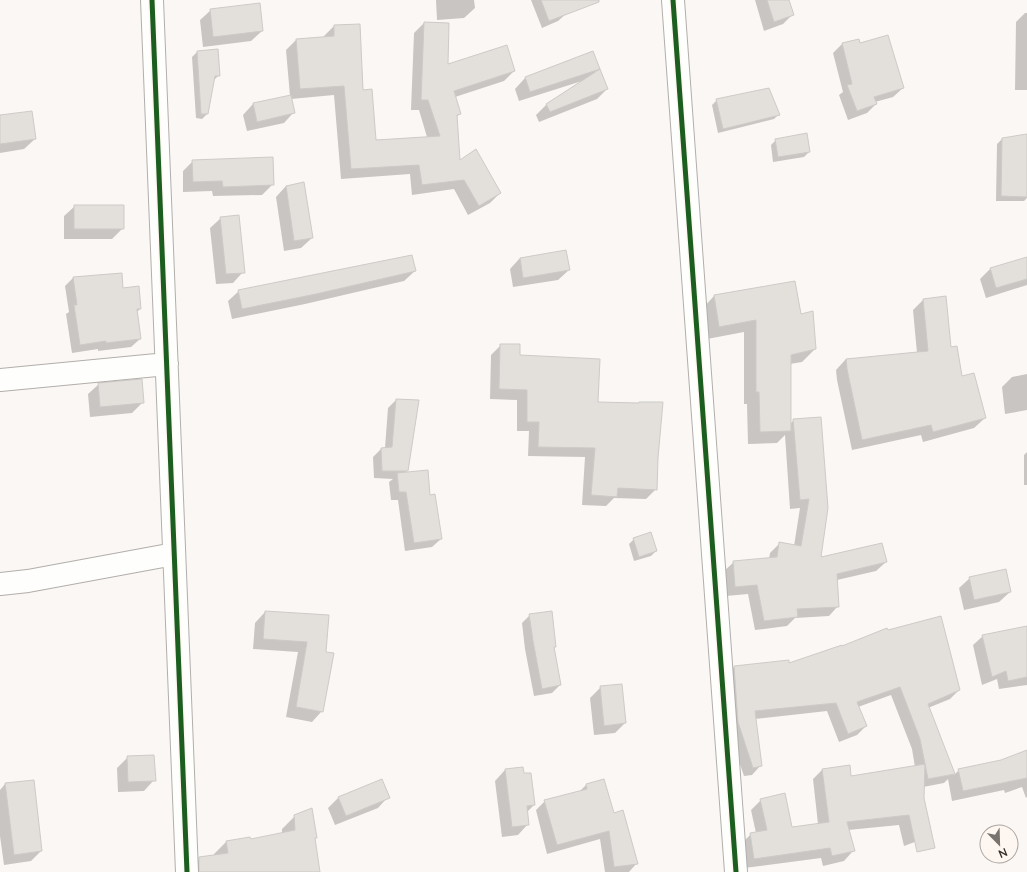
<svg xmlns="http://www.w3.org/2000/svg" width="1027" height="872" font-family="Lato,sans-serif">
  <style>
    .shadow { fill: #0003 }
    .building { fill: #e3e0dc; stroke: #cdcbc7 }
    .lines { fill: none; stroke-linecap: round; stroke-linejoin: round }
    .minor-casing { stroke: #b2aeab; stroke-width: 24 }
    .minor { stroke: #fefefd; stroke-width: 22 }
    .cycleway-casing { stroke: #fef6f0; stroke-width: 8 }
    .cycleway { stroke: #1b5e20; stroke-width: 5 }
  </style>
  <rect width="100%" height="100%" fill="#faf7f4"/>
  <path class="shadow" d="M 436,0 L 474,0 L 475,8 L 464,18 L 437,20 Z
    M 531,0 L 561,0 L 566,14 L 558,21 L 542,28 Z
    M 755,0 L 788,0 L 792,15 L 783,24 L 764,31 Z
    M 211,10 L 262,31 L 251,41 L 203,47 L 200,20 Z
    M 1025,13 L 1027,13 L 1027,90 L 1015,90 L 1016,22 Z
    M 424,23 L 447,65 L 514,71 L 504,81 L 455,97 L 460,114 L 456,117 L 459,162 L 500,193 L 490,203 L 468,215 L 454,189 L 412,195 L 410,174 L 341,179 L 334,95 L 291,99 L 294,112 L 284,123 L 247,131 L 243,115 L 253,104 L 290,96 L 286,50 L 296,40 L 324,38 L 324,36 L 334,26 L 359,25 L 362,91 L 376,141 L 427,137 L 419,110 L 411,110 L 414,33 Z
    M 859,40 L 860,45 L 903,88 L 893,97 L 875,102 L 876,104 L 867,113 L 848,120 L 839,95 L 843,92 L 833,53 L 842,44 Z
    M 218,50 L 219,75 L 214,80 L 213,80 L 207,114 L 202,119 L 196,118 L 192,57 L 197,52 Z
    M 592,52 L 599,69 L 595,72 L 607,89 L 597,99 L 539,122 L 536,115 L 546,105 L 582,81 L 519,101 L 515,89 L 525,78 Z
    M 717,100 L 779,114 L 774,119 L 718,133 L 712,105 Z
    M 0,116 L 35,139 L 24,149 L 0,153 Z
    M 1027,135 L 1027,198 L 1024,201 L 996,201 L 997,144 L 1002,139 Z
    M 776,140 L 809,152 L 804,157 L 773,162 L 771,145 Z
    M 193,161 L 273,184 L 262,195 L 213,196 L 212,191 L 183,192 L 183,171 Z
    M 303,183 L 312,238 L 301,248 L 284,251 L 276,197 L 286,186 Z
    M 75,206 L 123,228 L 112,239 L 64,239 L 64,216 Z
    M 221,218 L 243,272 L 233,283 L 216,284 L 210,228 Z
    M 520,258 L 569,270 L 558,280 L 513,287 L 510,269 Z
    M 1027,258 L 1027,285 L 986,298 L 980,279 L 990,269 Z
    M 415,271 L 404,281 L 305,304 L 232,319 L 228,301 L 239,291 Z
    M 121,274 L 122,289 L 140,309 L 137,312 L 140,339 L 131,347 L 98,351 L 98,349 L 72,353 L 66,314 L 69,312 L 65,286 L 73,278 Z
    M 714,296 L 800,315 L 815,349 L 802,362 L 790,364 L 790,424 L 794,420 L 820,418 L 819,559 L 886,562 L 876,571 L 837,580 L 838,606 L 829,616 L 795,618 L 787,626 L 755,630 L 748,594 L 726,596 L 724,571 L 734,562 L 769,559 L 770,553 L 780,543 L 794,546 L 800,508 L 790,509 L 785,435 L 777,443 L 748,444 L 747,404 L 744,404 L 744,332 L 707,339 L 702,309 Z
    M 923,300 L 950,349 L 961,378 L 985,418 L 974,428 L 923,442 L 921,435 L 852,450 L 837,380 L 836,370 L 846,359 L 917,353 L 913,310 Z
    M 501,345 L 597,403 L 639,404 L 657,458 L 656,489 L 646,499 L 614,498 L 606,506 L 582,505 L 585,457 L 528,456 L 529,431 L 517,431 L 517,400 L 490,399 L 491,355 Z
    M 1027,374 L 1027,410 L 1005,414 L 1002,387 L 1012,377 Z
    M 99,384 L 143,402 L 132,413 L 90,417 L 88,394 Z
    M 396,400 L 418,401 L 407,470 L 405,473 L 429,496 L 441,539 L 432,547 L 405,551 L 398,500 L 391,500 L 389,482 L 393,479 L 374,478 L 373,457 L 382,448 L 385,448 L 388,408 Z
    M 1027,452 L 1027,485 L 1024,485 L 1024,455 Z
    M 634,539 L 656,551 L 651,556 L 634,561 L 629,544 Z
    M 970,578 L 1010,592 L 999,602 L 964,610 L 959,588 Z
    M 265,612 L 328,616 L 322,711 L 312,722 L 286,717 L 298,652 L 253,649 L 255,623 Z
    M 530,615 L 555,646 L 553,648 L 560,685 L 552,693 L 534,696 L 525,649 L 522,623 Z
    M 1027,627 L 1027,685 L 999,689 L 997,679 L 982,685 L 973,645 L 983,636 Z
    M 789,665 L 959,690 L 950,699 L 928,708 L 954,775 L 959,770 L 1001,761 L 1027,751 L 1027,797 L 1026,798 L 1022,787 L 1005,793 L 1004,790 L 952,801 L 948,779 L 944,783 L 923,787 L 920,840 L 904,846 L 899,825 L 848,830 L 853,851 L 844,861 L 823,866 L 821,858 L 744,868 L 741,844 L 751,834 L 756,833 L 751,810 L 761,800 L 791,828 L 818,824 L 813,779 L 823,769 L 850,777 L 915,767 L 912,749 L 891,695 L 858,707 L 866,726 L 857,735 L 839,742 L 827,711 L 755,719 L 761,765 L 752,775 L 744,776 L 729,732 L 725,676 L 734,667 Z
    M 601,687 L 625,723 L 615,733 L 594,735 L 590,698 Z
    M 128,757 L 154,780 L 144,791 L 118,792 L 117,768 Z
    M 505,770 L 534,805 L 527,812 L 528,824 L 518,835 L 502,837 L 495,781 Z
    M 382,780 L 388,797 L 378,808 L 335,825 L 328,808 L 338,798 Z
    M 603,780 L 613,814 L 637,863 L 629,872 L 605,872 L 600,839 L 547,854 L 536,810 L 545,801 L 579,792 L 586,785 Z
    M 5,784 L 41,851 L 31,861 L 4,865 L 0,836 L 0,790 Z
    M 295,816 L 314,838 L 318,872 L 189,872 L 189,870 L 201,857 L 214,856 L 214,854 L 226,842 L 250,840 L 282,834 L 282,829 Z"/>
  <path class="building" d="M 541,0 L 599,0 L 599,2 L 549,21 Z
    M 767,0 L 789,0 L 794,15 L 774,22 Z
    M 260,3 L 263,31 L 213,37 L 210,9 Z
    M 424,22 L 449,23 L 448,64 L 507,45 L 515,71 L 454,91 L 461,114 L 457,115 L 460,160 L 476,149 L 501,193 L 479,206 L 464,180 L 421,185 L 422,185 L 419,165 L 351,169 L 344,86 L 300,89 L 296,39 L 334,36 L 334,25 L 360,24 L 363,90 L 372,89 L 376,140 L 440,136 L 428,100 L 421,100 Z
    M 888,35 L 904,88 L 874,97 L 877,104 L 857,111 L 847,85 L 852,84 L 842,43 L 859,39 L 860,43 Z
    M 218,49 L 220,76 L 215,76 L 208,114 L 201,114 L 197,51 Z
    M 593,51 L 600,69 L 530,92 L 525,77 Z
    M 600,69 L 608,89 L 550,112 L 546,104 Z
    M 769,88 L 780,115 L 723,129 L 716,99 Z
    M 291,95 L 295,113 L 257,122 L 253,103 Z
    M 32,111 L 36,139 L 0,144 L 0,115 Z
    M 807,133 L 810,152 L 778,157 L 775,139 Z
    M 1027,134 L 1027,197 L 1001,196 L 1002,138 Z
    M 273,157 L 274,185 L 223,187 L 222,181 L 193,182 L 192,160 Z
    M 304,182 L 313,238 L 294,241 L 286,186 Z
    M 74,205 L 124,205 L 124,229 L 74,229 Z
    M 239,215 L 245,273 L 226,274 L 220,217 Z
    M 566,250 L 570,270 L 523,278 L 520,258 Z
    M 412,255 L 416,271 L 316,294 L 242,309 L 238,290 Z
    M 1027,257 L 1027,279 L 996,288 L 990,268 Z
    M 122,273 L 123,288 L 139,286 L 141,309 L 137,309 L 141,339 L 106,343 L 106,341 L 80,345 L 74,305 L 77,305 L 73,277 Z
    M 795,281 L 801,314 L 813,311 L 816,349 L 791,355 L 791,431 L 760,432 L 759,392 L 756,392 L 756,320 L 719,327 L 714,295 Z
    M 946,296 L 951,347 L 957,346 L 962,376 L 974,373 L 986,418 L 933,432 L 931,425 L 862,440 L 847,369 L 846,359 L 928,351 L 923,299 Z
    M 500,344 L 520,344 L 520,355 L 600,359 L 598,402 L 639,403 L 639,402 L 663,402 L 658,458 L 657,490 L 618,488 L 617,497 L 591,495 L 595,448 L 538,447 L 539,422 L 527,422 L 527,390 L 499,389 Z
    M 142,379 L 144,403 L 100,407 L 98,383 Z
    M 396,399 L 419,400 L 408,471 L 382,471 L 381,448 L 392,447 Z
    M 821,417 L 828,508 L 821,557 L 882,543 L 887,562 L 837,574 L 839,607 L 797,609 L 798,617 L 764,621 L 757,585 L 735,587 L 733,561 L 777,557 L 779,542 L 801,546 L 809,499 L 800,500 L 793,419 Z
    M 428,470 L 430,495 L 435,494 L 442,539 L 414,543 L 406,492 L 399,492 L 397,473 Z
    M 651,532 L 657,551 L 639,557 L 633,538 Z
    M 1006,569 L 1011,592 L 974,600 L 969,577 Z
    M 265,611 L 329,615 L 326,652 L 334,653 L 323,712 L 296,707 L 307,642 L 263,639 Z
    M 552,611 L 556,647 L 554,647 L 561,685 L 542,689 L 533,641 L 529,614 Z
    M 941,616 L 960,690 L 928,704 L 955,774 L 928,779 L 920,739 L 900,687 L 857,702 L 867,726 L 848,734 L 836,703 L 755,711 L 762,766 L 753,768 L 738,722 L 734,666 L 789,660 L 789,663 L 842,645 L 842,646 L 887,628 L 888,630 Z
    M 1027,626 L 1027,677 L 1008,681 L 1006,671 L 992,677 L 982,635 Z
    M 622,684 L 626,723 L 604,726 L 600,686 Z
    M 1027,750 L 1027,778 L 963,791 L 958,769 L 1001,760 Z
    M 154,755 L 156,781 L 128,782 L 127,756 Z
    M 925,764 L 924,798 L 935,848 L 917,852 L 909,815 L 847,822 L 855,851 L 832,856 L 830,848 L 754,859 L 750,833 L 767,830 L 760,799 L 785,793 L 792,827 L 829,822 L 822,769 L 850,765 L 851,776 Z
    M 523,767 L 524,773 L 531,773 L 535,805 L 527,806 L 529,825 L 512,827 L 505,769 Z
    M 382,779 L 390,798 L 346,816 L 338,797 Z
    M 604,779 L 614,813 L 623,810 L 638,864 L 614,867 L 609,831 L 557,845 L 544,800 L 587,789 L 586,784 Z
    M 34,780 L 42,851 L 14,855 L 5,783 Z
    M 312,808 L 317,838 L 315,838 L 320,872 L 199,872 L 199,857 L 228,853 L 226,841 L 250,837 L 251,839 L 295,830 L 294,815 Z"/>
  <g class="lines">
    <defs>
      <path id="minor" d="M 152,0 L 187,872
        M 673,0 L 736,872
        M 0,380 L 167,364
        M 0,584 L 28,581 L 174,554"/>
    </defs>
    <use href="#minor" class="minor-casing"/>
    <use href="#minor" class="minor"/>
    <defs>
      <path id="cycleway" d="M 152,0 L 187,872
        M 673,0 L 736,872"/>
    </defs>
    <use href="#cycleway" class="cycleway-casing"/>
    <use href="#cycleway" class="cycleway"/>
  </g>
  <g transform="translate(999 844) rotate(157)"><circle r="19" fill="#fef6f0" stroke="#aca5a0"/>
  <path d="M0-3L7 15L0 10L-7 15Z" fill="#77736f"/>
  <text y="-6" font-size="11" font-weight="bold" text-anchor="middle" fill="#312c28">N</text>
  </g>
</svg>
